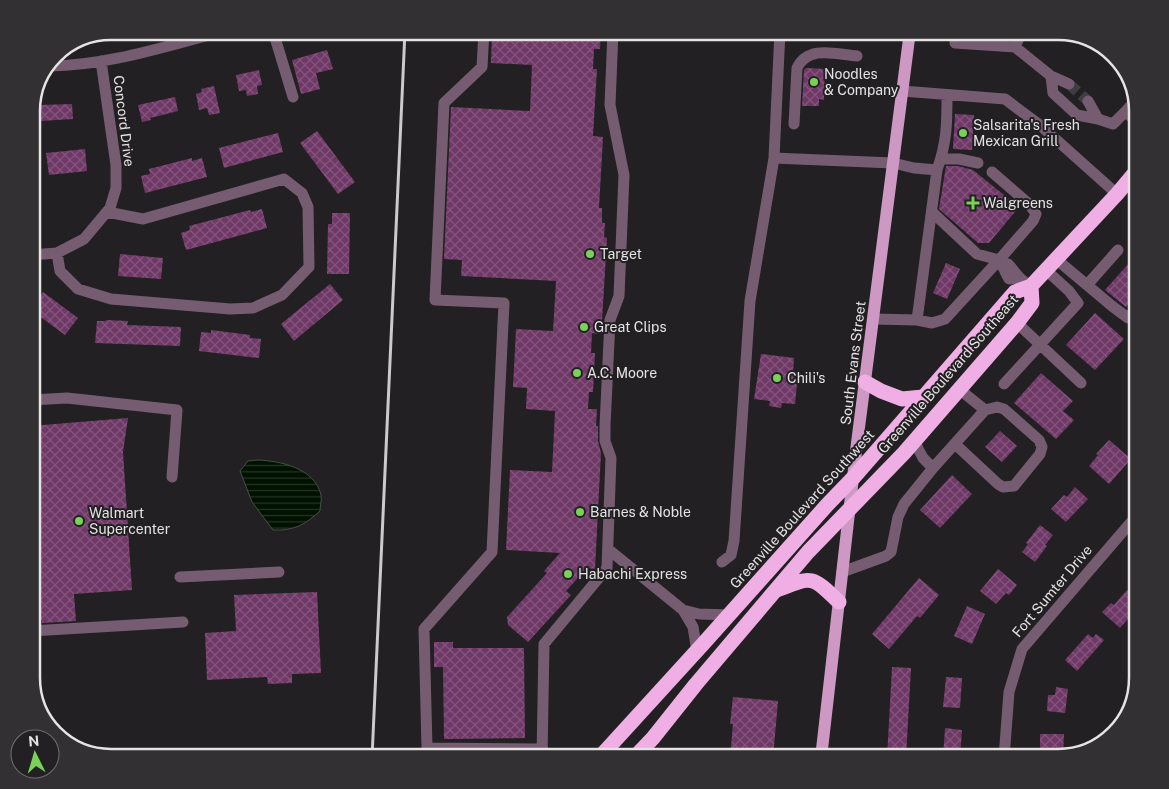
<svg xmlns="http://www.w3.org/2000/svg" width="1169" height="789" font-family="'Public Sans',sans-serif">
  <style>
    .water { fill: url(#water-rules); stroke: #455044 }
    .building { fill: url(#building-cross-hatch) }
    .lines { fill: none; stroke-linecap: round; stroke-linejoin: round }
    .minor-tunnel { stroke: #3f3d3f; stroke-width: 11; stroke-dasharray: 11 5.5; stroke-linecap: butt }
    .minor { stroke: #765c71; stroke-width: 11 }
    .major { stroke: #cd98c3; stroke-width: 12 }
    .highway { stroke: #efafe4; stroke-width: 15 }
    .rail { stroke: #cccacb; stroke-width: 3 }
    .poi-dot { fill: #79d158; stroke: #222022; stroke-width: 2 }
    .labels { text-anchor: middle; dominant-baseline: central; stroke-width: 4; stroke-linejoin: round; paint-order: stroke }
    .poi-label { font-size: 14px; fill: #e5e3e4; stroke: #222022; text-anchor: start }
    .street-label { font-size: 14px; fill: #e5e3e4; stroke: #222022 }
    .rim { fill: none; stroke: #e5e3e4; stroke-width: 2.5 }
  </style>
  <defs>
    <pattern id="water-rules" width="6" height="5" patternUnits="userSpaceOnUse" patternTransform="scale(1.25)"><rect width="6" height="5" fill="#010"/><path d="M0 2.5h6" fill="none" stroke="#253425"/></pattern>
    <pattern id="building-cross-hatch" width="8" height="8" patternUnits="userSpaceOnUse" patternTransform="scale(1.25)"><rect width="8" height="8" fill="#6f3867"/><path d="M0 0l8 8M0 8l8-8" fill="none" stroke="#83557d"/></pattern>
  </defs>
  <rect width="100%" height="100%" fill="#222022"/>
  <path class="water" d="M 258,460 C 280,461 315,468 321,495 C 322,500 320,506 320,511 C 305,525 293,531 273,530 L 252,502 L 240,471 L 248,461 Z"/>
  <path class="building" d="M 492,31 L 601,31 L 600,49 L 594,49 L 593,69 L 597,69 L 593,136 L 603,137 L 599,208 L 602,208 L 602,223 L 605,223 L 604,237 L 607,238 L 602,321 L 600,321 L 599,334 L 592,333 L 591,353 L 595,353 L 593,392 L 589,392 L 588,409 L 597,409 L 596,426 L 598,426 L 598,441 L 601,453 L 595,569 L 587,568 L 566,591 L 571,595 L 528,642 L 508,625 L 507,617 L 547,573 L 544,571 L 560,553 L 506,550 L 510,470 L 552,472 L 555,411 L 526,409 L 527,388 L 513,387 L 516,329 L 553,331 L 556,281 L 461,276 L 462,260 L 444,259 L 451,107 L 530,111 L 532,65 L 491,63 Z
    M 327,50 L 333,69 L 316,73 L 320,89 L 301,94 L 292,60 Z
    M 806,68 L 825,69 L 824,100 L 819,99 L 819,106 L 802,106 L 804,70 Z
    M 259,70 L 262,85 L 257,86 L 258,94 L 247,96 L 246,90 L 239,91 L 236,75 Z
    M 214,86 L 220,113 L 209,115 L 207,108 L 199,110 L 196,94 L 202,92 L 201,89 Z
    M 175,97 L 178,111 L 150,118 L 151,120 L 142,122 L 138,105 Z
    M 72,104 L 73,119 L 41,121 L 40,105 Z
    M 955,114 L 974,115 L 972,150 L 953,149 Z
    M 317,131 L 355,182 L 338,194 L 300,143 Z
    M 278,133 L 283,152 L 224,168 L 219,148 Z
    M 85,149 L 87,171 L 49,175 L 46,153 Z
    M 192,158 L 192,161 L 202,158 L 207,177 L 145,193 L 141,176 L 150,174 L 149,169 Z
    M 946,166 L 958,166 L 973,170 L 1019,207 L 989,243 L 978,243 L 939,209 Z
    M 262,209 L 267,228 L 186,250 L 181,233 L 190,230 L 189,226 L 250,210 L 251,212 Z
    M 332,213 L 350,213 L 349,274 L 327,274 L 328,224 L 332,224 Z
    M 1138,253 L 1138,294 L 1126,307 L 1105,290 Z
    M 120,254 L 163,258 L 161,279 L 118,276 Z
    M 946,263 L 960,269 L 947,299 L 933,293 Z
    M 330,284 L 343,300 L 294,341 L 281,324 Z
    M 43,292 L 78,318 L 65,335 L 31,310 Z
    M 1095,313 L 1124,339 L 1095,370 L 1066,345 Z
    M 106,320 L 128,321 L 127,325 L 181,327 L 180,346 L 95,343 L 97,321 L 106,321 Z
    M 211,330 L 250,335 L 250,338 L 261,339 L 259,358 L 199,351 L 201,332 L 211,333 Z
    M 761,354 L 794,358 L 793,374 L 798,374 L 795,404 L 782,403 L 781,408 L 769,406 L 770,401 L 754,399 Z
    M 1041,373 L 1073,401 L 1063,411 L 1074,420 L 1056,439 L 1014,403 Z
    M 128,418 L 123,452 L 132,590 L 74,594 L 76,621 L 42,623 L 42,620 L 31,621 L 31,426 Z
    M 1000,431 L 1017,446 L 1002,462 L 985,447 Z
    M 1109,440 L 1131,459 L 1109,484 L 1089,466 L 1098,455 L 1096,454 Z
    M 952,475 L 972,494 L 940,528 L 920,510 Z
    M 1075,487 L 1088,499 L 1066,522 L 1051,509 L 1064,495 L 1067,497 Z
    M 1040,525 L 1053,535 L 1045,545 L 1047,546 L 1035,562 L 1022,552 L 1028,544 L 1026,543 Z
    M 998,569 L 1017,585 L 1009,595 L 1006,593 L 996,604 L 980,591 Z
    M 919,578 L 939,595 L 920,618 L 917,616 L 889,649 L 872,634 Z
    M 1127,590 L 1138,599 L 1138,608 L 1120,628 L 1102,612 L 1111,603 L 1114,605 Z
    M 317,592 L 321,673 L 292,674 L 292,683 L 268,684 L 267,677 L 207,680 L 205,633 L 236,631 L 234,595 Z
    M 967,606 L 985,614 L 972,644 L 954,636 Z
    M 1088,634 L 1093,638 L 1096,634 L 1104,640 L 1077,671 L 1065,660 Z
    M 434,642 L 453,642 L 453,648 L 524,648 L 525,738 L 444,739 L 443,667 L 434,667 Z
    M 892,667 L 911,668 L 906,758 L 887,758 Z
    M 946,677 L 962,678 L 960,708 L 943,707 Z
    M 1056,687 L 1068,689 L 1065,713 L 1047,711 L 1048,695 L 1055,695 Z
    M 733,697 L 778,701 L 773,758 L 730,758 L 733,724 L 730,724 Z
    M 945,728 L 962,730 L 960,758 L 943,758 Z
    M 1040,734 L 1064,734 L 1063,756 L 1046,758 L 1046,748 L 1040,748 Z"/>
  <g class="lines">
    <path class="minor-tunnel" d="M 1069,84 L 1088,101"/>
    <path class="minor" d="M 273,31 L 293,97
      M 484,31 L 482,67 L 444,103 L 435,300 L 504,303 L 492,552 L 424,629 L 427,748 L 543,749
      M 955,31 L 955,43 L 1015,47
      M 1022,31 L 1015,47 L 1051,76 L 1069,84
      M 50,66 C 107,66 169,45 225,31
      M 1051,76 L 1053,93 L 1077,115 L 1098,119
      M 902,91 L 1005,99 L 1041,126 L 1117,194
      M 1088,101 L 1098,119 L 1113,124 L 1126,111
      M 1135,101 L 1126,111 L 1138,125
      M 794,124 L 797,68 C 808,45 835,54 857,56
      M 774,158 L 893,163 L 914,168 L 937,170 C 947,142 947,123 947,95
      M 941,159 L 959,159 L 978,163
      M 992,172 L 1030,205 L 1036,214 L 1033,221 L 999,260 C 1003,265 1005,273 1009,279 L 1019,278
      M 57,253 L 60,271 L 78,289 L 111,299 L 230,309 L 253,308 L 282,295 L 309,267 L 308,207 L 302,193 L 284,179 L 143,219 L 107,212
      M 31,255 L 57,253 L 84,239 L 110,208 L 116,188 L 116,165 L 101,61
      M 1056,259 L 1112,306 L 1128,318 L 1138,307
      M 1002,263 L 1008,264 C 1014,270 1018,278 1025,282
      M 1087,285 L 1118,250
      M 873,319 L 917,320 L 937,170
      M 917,320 L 932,323 L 945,319 L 999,260 L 977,254 L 932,212
      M 1017,323 L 1081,383
      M 1004,384 L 1078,303 L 1069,291 L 1046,270
      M 31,400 L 67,398 L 177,410 L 172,477
      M 955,444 L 998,484 L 1003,487 L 1014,486 L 1040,454 L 1042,447 L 1039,440 L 1004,409 L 997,407 L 985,410
      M 933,468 L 985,410 L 959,389
      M 608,549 L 683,610 L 693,627 L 697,651
      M 722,562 L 731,555 L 734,541 L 750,301 L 774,158 L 780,31
      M 842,572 L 886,556 L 891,552 L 898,517 L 904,504 L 933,468 L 923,458 L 914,441
      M 180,577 L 279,572
      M 683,610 L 699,614 L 730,615
      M 31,631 L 183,622
      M 542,758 L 544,644 L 607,568 L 611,458 L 605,441 L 605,426 L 610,320 L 619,296 L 624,175 L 610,105 L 613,31
      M 1004,758 L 1009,692 L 1022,649 L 1138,514"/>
    <path class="major" d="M 821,758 L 857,443 L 910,31"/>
    <path class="highway" d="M 865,382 L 881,391 L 902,399 L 923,397
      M 777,590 C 812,576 811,575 839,602
      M 599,758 L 703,644 L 827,505 L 854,477 L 1015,292 L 1031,286 L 1117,194 L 1138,169
      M 634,758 L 653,738 L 696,684 L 808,552 L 904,453 L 1017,323 L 1032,303 L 1031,286"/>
    <path class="rail" d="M 372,758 L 405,31"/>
  </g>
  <g class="poi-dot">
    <circle cx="814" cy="82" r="5"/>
    <circle cx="963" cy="133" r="5"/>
    <path d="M970.5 195.5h5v5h5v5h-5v5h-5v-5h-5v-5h5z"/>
    <circle cx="590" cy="254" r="5"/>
    <circle cx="584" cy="327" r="5"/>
    <circle cx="577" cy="373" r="5"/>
    <circle cx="777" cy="378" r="5"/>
    <circle cx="580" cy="512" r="5"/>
    <circle cx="79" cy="521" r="5"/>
    <circle cx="568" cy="574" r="5"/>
  </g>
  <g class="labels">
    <g class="poi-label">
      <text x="824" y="74">Noodles<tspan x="824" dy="16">&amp; Company</tspan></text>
      <text x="973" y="125">Salsarita's Fresh<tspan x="973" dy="16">Mexican Grill</tspan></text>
      <text x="983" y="203">Walgreens</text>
      <text x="600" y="254">Target</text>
      <text x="594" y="327">Great Clips</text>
      <text x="587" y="373">A.C. Moore</text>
      <text x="787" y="378">Chili's</text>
      <text x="590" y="512">Barnes &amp; Noble</text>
      <text x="89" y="513">Walmart<tspan x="89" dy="16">Supercenter</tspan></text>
      <text x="578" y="574">Habachi Express</text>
    </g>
    <g class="street-label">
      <text transform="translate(124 121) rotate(83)">Concord Drive</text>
      <text transform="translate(853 363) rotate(-83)">South Evans Street</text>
      <text transform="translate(948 374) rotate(-49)">Greenville Boulevard Southeast</text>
      <text transform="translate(802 509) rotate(-48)">Greenville Boulevard Southwest</text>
      <text transform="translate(1052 591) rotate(-50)">Fort Sumter Drive</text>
    </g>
  </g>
  <path d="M0 0H1169V789H0ZM111 40H1058A71 71 0 0 1 1129 111V678A71 71 0 0 1 1058 749H111A71 71 0 0 1 40 678V111A71 71 0 0 1 111 40Z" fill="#323032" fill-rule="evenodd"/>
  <path class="rim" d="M111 40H1058A71 71 0 0 1 1129 111V678A71 71 0 0 1 1058 749H111A71 71 0 0 1 40 678V111A71 71 0 0 1 111 40Z"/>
  <g transform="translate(35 754) rotate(355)"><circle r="24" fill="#222022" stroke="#706e70"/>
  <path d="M0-4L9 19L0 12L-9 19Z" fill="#79d158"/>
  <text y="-8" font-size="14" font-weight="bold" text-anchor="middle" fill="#e5e3e4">N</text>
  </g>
</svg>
